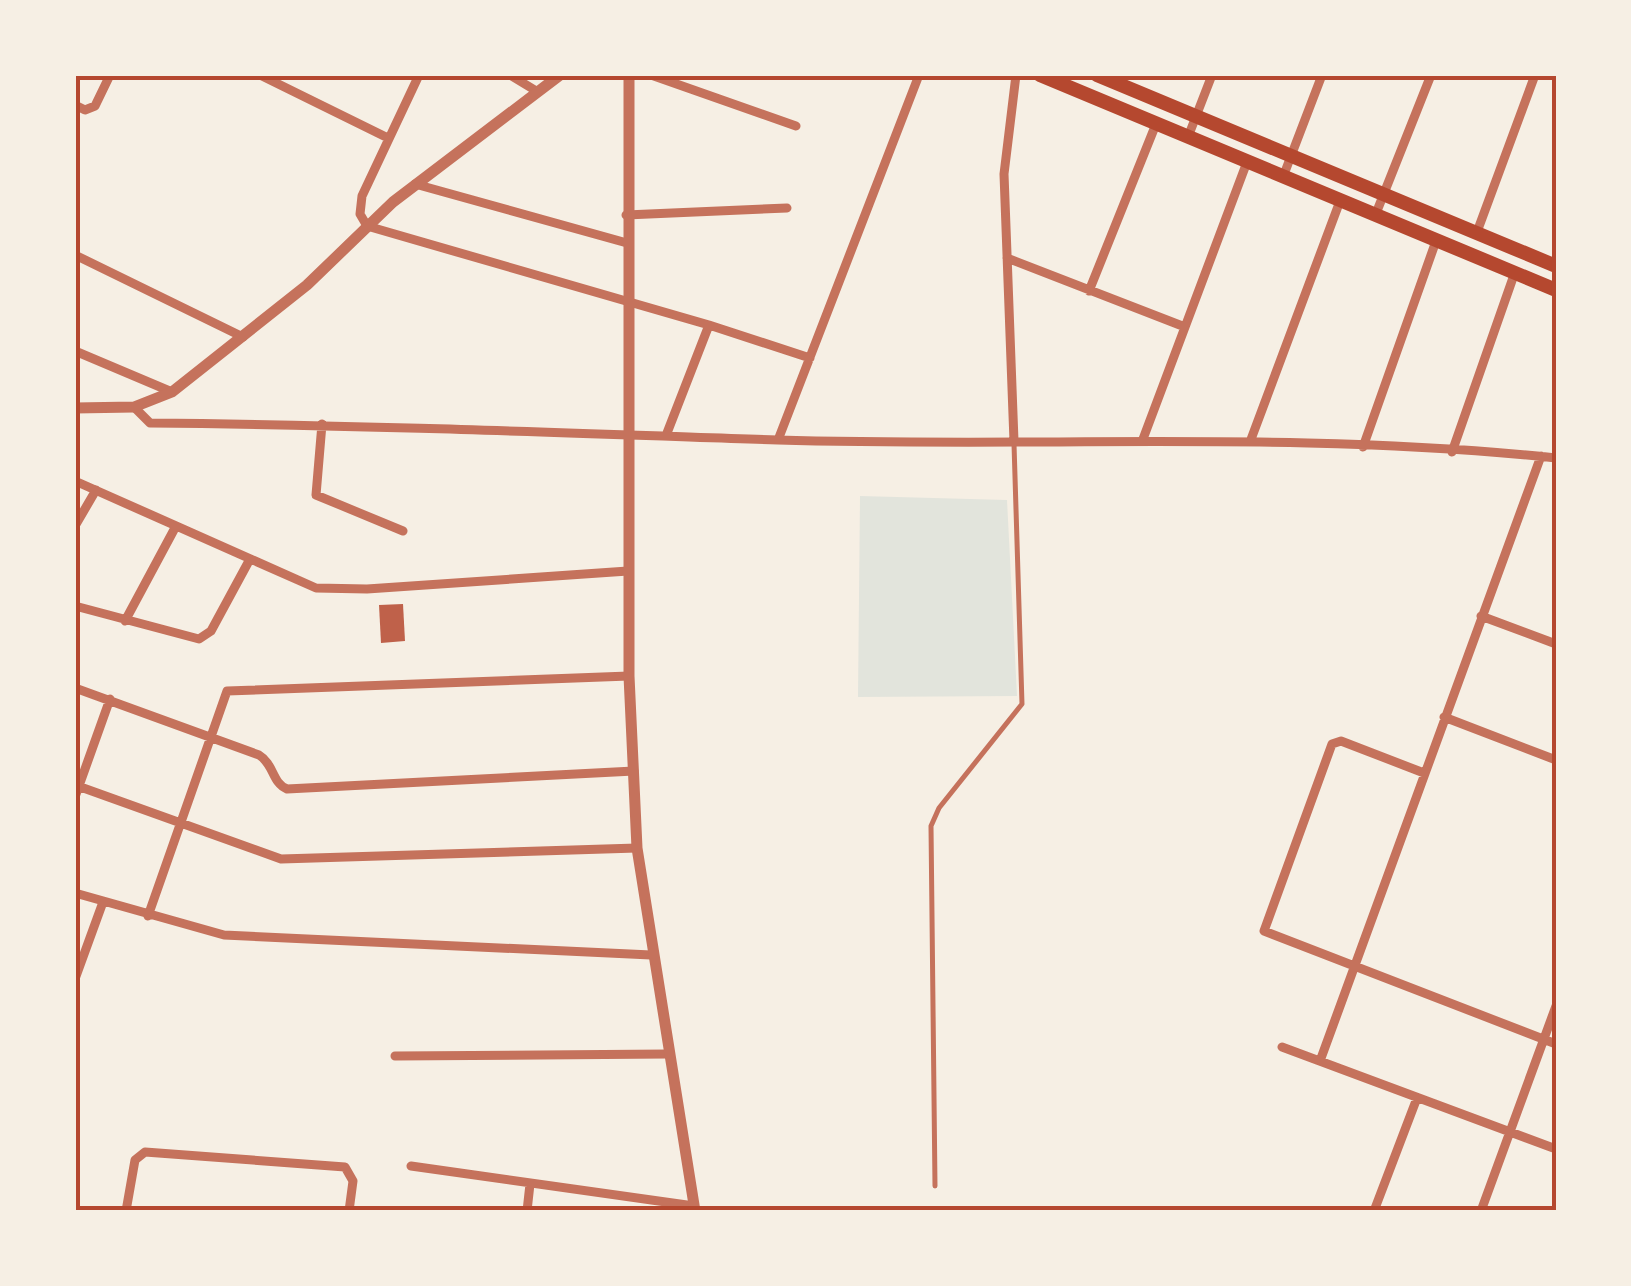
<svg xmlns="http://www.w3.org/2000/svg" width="1631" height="1286" font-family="Commissioner,sans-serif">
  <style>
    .green { fill: #e2e4dc }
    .building { fill: #bf614a }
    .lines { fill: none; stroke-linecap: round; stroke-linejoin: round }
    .service { stroke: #c5725c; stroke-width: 5 }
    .minor { stroke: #c5725c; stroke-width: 9 }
    .tertiary { stroke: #c5725c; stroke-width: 11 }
    .primary { stroke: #b5482f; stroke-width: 14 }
    .neatline { fill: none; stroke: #b5482f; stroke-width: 4 }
  </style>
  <rect width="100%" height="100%" fill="#f6efe4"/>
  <path class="green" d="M 860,496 L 1007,500 L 1017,696 L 858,697 Z"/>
  <path class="building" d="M 403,604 L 405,641 L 381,643 L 379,605 Z"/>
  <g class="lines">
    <path class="service" d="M 935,1186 L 931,826 L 939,808 L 1022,704 L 1014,444"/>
    <path class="minor" d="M 260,75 L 388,138
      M 419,75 L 362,196 L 360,214 L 367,226 L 709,325 L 667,433
      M 510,75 L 538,92
      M 651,75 L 796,126
      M 75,105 L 85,110 L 95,106 L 110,75
      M 1188,137 L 1212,75
      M 1283,177 L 1322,75
      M 415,184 L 627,243
      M 626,215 L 787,208
      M 1375,216 L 1431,75
      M 1477,232 L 1535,75
      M 75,255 L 243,337
      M 1007,258 L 1185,327
      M 1089,291 L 1156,124
      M 709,325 L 810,358
      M 75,351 L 172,392
      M 134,407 L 150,423 C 360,425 569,433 778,440 C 1037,448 1297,430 1556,458
      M 322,424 L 316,495 L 403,531
      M 1143,439 L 1247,162
      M 778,440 L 919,75
      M 1014,441 L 1004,174 L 1016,75
      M 1250,442 L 1340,201
      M 1363,447 L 1436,241
      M 1452,452 L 1515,272
      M 75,481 L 316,588 L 367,589 L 628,571
      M 75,526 L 96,490
      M 75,606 L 199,639 L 211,631 L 250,559
      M 1481,616 L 1556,644
      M 125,621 L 176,526
      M 75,688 L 259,755 C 274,764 272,783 287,789 L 634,771
      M 1444,717 L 1556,760
      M 1424,773 L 1341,741 L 1332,744 L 1264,931 L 1556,1044
      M 75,785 L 281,859 L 637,848
      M 75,797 L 110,699
      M 75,893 L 224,935 L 651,955
      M 148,916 L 227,691 L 629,676
      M 75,979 L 103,902
      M 1282,1047 L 1556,1149
      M 395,1056 L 668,1054
      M 1320,1061 L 1541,456
      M 411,1166 L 694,1206
      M 126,1211 L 135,1160 L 145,1152 L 345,1167 L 353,1181 L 349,1211
      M 527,1211 L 530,1184
      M 1374,1211 L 1417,1098
      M 1481,1211 L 1556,1006"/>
    <path class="tertiary" d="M 629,75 L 629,676 L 637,848 L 695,1211
      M 75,408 L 134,407 L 172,392 L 307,285 L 393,202 L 560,75"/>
    <path class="primary" d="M 1040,75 L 1556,290
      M 1097,75 L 1556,266"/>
  </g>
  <rect width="1631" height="1286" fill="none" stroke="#f6efe4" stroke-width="155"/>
  <rect x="78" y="78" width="1476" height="1130" class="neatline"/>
</svg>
